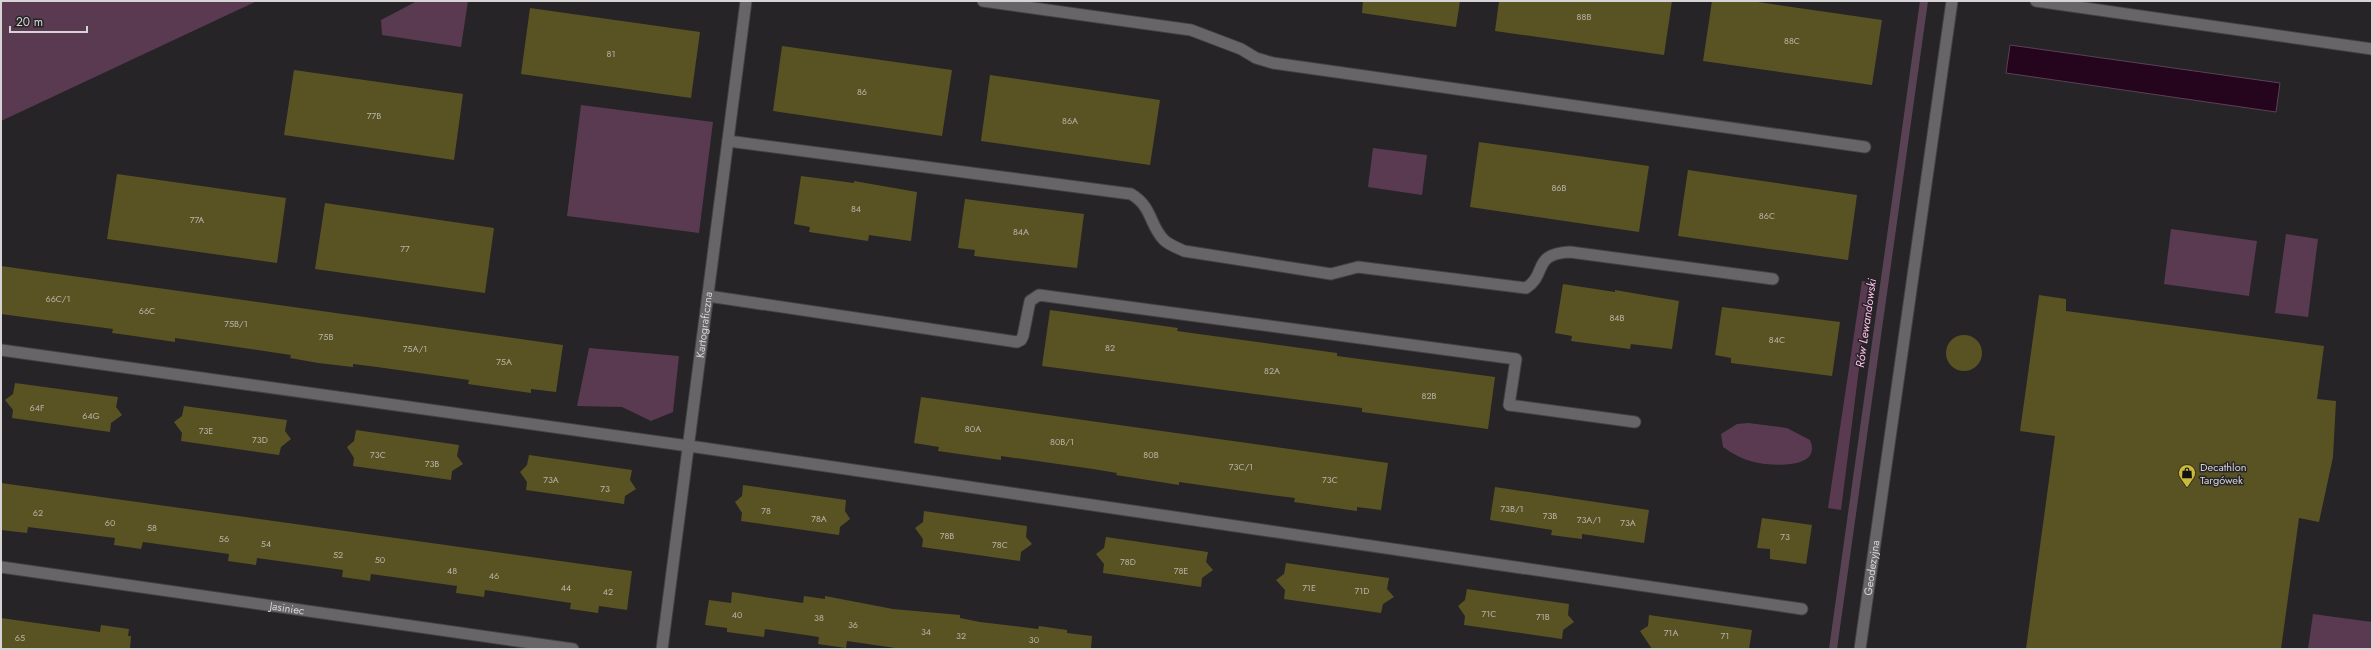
<svg xmlns="http://www.w3.org/2000/svg" width="2373" height="650" font-family="Jost,sans-serif">
  <style>
    .green { fill: #593a51 }
    .water { fill: #25041e; stroke: #5a4255 }
    .lines { fill: none; stroke-linecap: round; stroke-linejoin: round }
    .stream { stroke: #5a4255; stroke-width: 8 }
    .building { fill: #595323 }
    .service-casing { stroke: #434142; stroke-width: 13 }
    .minor-casing { stroke: #434142; stroke-width: 13 }
    .service { stroke: #686568; stroke-width: 11 }
    .minor { stroke: #686568; stroke-width: 11 }
    .labels { text-anchor: middle; dominant-baseline: central; stroke-width: 3; stroke-linejoin: round; paint-order: stroke }
    .number-label { font-size: 9px; fill: #b7b4a8 }
    .street-label { font-size: 11px; fill: #d6d4d5; stroke: #262426 }
    .poi-label { font-size: 11px; fill: #d6d4d5; stroke: #262426; text-anchor: start }
    .water-label { font-size: 12px; font-style: italic; fill: #febbeb; stroke: #262426 }
  </style>
  <rect width="100%" height="100%" fill="#262426"/>
  <path class="green" d="M 1,1 L 257,1 L 1,121 Z
    M 417,1 L 468,1 L 461,47 L 382,35 L 381,20 Z
    M 581,105 L 713,122 L 699,233 L 567,216 Z
    M 1373,148 L 1427,155 L 1422,195 L 1368,187 Z
    M 2171,229 L 2257,241 L 2249,296 L 2164,284 Z
    M 2286,234 L 2318,239 L 2308,317 L 2275,313 Z
    M 1862,281 L 1870,282 L 1841,510 L 1828,508 Z
    M 589,348 L 679,356 L 673,412 L 651,421 L 622,407 L 577,406 Z
    M 1748,423 L 1787,428 L 1810,440 C 1823,470 1770,466 1754,462 C 1742,459 1733,454 1723,447 L 1721,434 L 1737,424 Z
    M 2313,614 L 2372,622 L 2372,649 L 2308,649 Z"/>
  <path class="water" d="M 2010,45 L 2280,83 L 2276,112 L 2006,73 Z"/>
  <g class="lines">
    <path class="stream" d="M 1833,649 L 1924,1"/>
  </g>
  <path class="building" d="M 1363,1 L 1460,1 L 1456,27 L 1362,13 Z
    M 1499,1 L 1672,1 L 1664,55 L 1495,31 Z
    M 1712,1 L 1751,1 L 1882,20 L 1872,85 L 1703,61 Z
    M 530,8 L 700,32 L 691,98 L 521,74 Z
    M 782,46 L 952,70 L 942,136 L 773,111 Z
    M 294,70 L 463,94 L 454,160 L 284,135 Z
    M 990,75 L 1160,100 L 1150,165 L 981,141 Z
    M 1479,142 L 1649,166 L 1639,232 L 1470,207 Z
    M 1688,170 L 1857,195 L 1848,260 L 1678,236 Z
    M 117,174 L 286,198 L 277,263 L 107,239 Z
    M 801,176 L 854,183 L 854,181 L 917,192 L 911,241 L 869,235 L 868,241 L 809,232 L 810,227 L 794,224 Z
    M 965,199 L 1084,214 L 1077,268 L 974,256 L 975,250 L 958,248 Z
    M 325,203 L 494,228 L 485,293 L 315,269 Z
    M 1,266 L 563,345 L 556,392 L 531,389 L 531,393 L 468,384 L 469,380 L 377,367 L 353,364 L 353,367 L 318,363 L 290,358 L 291,355 L 175,338 L 175,342 L 127,335 L 112,333 L 113,329 L 1,314 Z
    M 1563,284 L 1615,292 L 1615,290 L 1679,301 L 1672,349 L 1631,344 L 1630,349 L 1571,341 L 1572,336 L 1555,333 Z
    M 2039,295 L 2066,299 L 2066,311 L 2324,346 L 2317,399 L 2336,401 L 2333,457 L 2319,522 L 2299,518 L 2281,649 L 2026,649 L 2055,436 L 2020,431 Z
    M 1722,307 L 1840,322 L 1832,376 L 1731,363 L 1731,358 L 1715,355 Z
    M 1050,310 L 1178,328 L 1177,331 L 1337,353 L 1337,356 L 1495,377 L 1488,429 L 1362,412 L 1362,408 L 1042,366 Z
    M1946 353a18 18 0 1 1 36 0a18 18 0 1 1-36 0Z
    M 15,383 L 118,397 L 116,407 L 122,415 L 111,423 L 110,432 L 12,418 L 13,410 L 5,400 L 13,394 Z
    M 921,397 L 1388,463 L 1381,510 L 1357,507 L 1357,511 L 1294,502 L 1295,498 L 1271,495 L 1179,482 L 1179,485 L 1116,475 L 1117,473 L 1093,469 L 1001,456 L 1001,460 L 938,451 L 939,447 L 914,443 Z
    M 184,406 L 287,420 L 285,431 L 291,439 L 281,447 L 279,455 L 181,441 L 182,433 L 174,422 L 182,416 Z
    M 356,430 L 459,445 L 457,456 L 463,464 L 452,471 L 451,480 L 353,466 L 354,458 L 347,447 L 354,441 Z
    M 529,455 L 632,470 L 630,480 L 636,489 L 625,496 L 624,504 L 526,490 L 527,482 L 520,472 L 527,465 Z
    M 1,483 L 632,571 L 627,610 L 599,606 L 598,613 L 570,609 L 571,603 L 485,590 L 484,597 L 456,593 L 457,586 L 371,574 L 370,581 L 342,577 L 343,570 L 257,558 L 256,565 L 228,561 L 229,554 L 143,542 L 141,549 L 114,545 L 115,538 L 68,532 L 28,527 L 27,533 L 1,530 Z
    M 743,485 L 846,500 L 845,511 L 850,519 L 840,527 L 839,535 L 741,521 L 742,513 L 735,502 L 742,496 Z
    M 1495,487 L 1649,510 L 1644,543 L 1582,534 L 1582,539 L 1566,537 L 1551,535 L 1552,530 L 1490,520 Z
    M 924,511 L 1027,526 L 1026,537 L 1032,544 L 1021,552 L 1020,561 L 922,547 L 923,539 L 915,528 L 923,522 Z
    M 1762,518 L 1812,525 L 1806,564 L 1770,559 L 1770,549 L 1757,548 Z
    M 1106,537 L 1208,552 L 1206,562 L 1213,570 L 1202,578 L 1201,587 L 1103,573 L 1104,564 L 1096,554 L 1104,548 Z
    M 1286,563 L 1389,578 L 1387,589 L 1394,597 L 1383,604 L 1381,613 L 1284,599 L 1285,590 L 1276,580 L 1284,574 Z
    M 1467,589 L 1569,604 L 1568,615 L 1574,622 L 1563,630 L 1562,639 L 1464,625 L 1465,616 L 1458,606 L 1465,600 Z
    M 732,592 L 803,603 L 804,596 L 825,599 L 825,596 L 893,609 L 960,615 L 960,618 L 980,622 L 1038,629 L 1039,626 L 1067,630 L 1067,633 L 1092,636 L 1091,649 L 902,649 L 847,641 L 846,648 L 818,644 L 819,637 L 765,629 L 764,637 L 727,632 L 727,628 L 705,625 L 709,600 L 731,603 Z
    M 1649,615 L 1752,630 L 1749,649 L 1652,649 L 1640,631 L 1648,626 Z
    M 1,618 L 100,632 L 101,625 L 129,629 L 128,636 L 131,636 L 130,649 L 1,649 Z"/>
  <g class="lines">
    <defs>
      <path id="service" d="M 983,1 L 1191,30 L 1241,49 L 1256,58 L 1273,63 L 1865,147
        M 728,141 L 1131,194 C 1153,207 1149,225 1164,240 C 1169,245 1178,248 1184,251 L 1331,274 L 1358,267 L 1526,288 C 1548,274 1531,254 1570,252 L 1773,279
        M 708,296 L 1017,342 L 1021,340 L 1023,336 L 1030,301 L 1039,295 L 1516,359 L 1509,405 L 1635,422
        M 1,350 L 703,448 L 1802,609"/>
      <g id="minor">
        <path d="M 2036,1 L 2372,49"/>
        <path id="s1" d="M 1,567 L 573,649"/>
        <path id="s2" d="M 662,649 L 746,1"/>
        <path id="s3" d="M 1860,649 L 1952,1"/>
      </g>
    </defs>
    <use href="#service" class="service-casing"/>
    <use href="#minor" class="minor-casing"/>
    <use href="#service" class="service"/>
    <use href="#minor" class="minor"/>
  </g>
  <defs>
    <symbol id="shop-pin" viewBox="-11 -11 22 30"><path d="M0 17L-7.5 6A9.5 9.5 0 1 1 7.5 6Z" fill="#cbba39" stroke="#262426"/><path d="M-5-2.5h2.3a2.7 3.5 0 0 1 5.4 0H5L5.5 6h-11ZM-1.5-2.5h3a1.5 2.3 0 0 0-3 0Z" fill="#111"/></symbol>
  </defs>
  <g fill-rule="evenodd">
    <use href="#shop-pin" x="2177" y="463" width="20" height="27"/>
  </g>
  <g class="labels">
    <g class="number-label">
      <text x="1584" y="16">88B</text>
      <text x="1792" y="40">88C</text>
      <text x="611" y="53">81</text>
      <text x="862" y="91">86</text>
      <text x="374" y="115">77B</text>
      <text x="1070" y="120">86A</text>
      <text x="1559" y="187">86B</text>
      <text x="856" y="208">84</text>
      <text x="1767" y="215">86C</text>
      <text x="197" y="219">77A</text>
      <text x="1021" y="231">84A</text>
      <text x="405" y="248">77</text>
      <text x="58" y="298">66C/1</text>
      <text x="147" y="310">66C</text>
      <text x="1617" y="317">84B</text>
      <text x="236" y="323">75B/1</text>
      <text x="326" y="336">75B</text>
      <text x="1777" y="339">84C</text>
      <text x="1110" y="347">82</text>
      <text x="415" y="348">75A/1</text>
      <text x="504" y="361">75A</text>
      <text x="1272" y="370">82A</text>
      <text x="1429" y="395">82B</text>
      <text x="37" y="407">64F</text>
      <text x="91" y="415">64G</text>
      <text x="973" y="428">80A</text>
      <text x="206" y="430">73E</text>
      <text x="260" y="439">73D</text>
      <text x="1062" y="441">80B/1</text>
      <text x="378" y="454">73C</text>
      <text x="1151" y="454">80B</text>
      <text x="432" y="463">73B</text>
      <text x="1241" y="466">73C/1</text>
      <text x="551" y="479">73A</text>
      <text x="1330" y="479">73C</text>
      <text x="605" y="488">73</text>
      <text x="1512" y="508">73B/1</text>
      <text x="766" y="510">78</text>
      <text x="38" y="512">62</text>
      <text x="1550" y="515">73B</text>
      <text x="819" y="518">78A</text>
      <text x="1589" y="519">73A/1</text>
      <text x="110" y="522">60</text>
      <text x="1628" y="522">73A</text>
      <text x="152" y="527">58</text>
      <text x="947" y="535">78B</text>
      <text x="1785" y="536">73</text>
      <text x="224" y="538">56</text>
      <text x="266" y="543">54</text>
      <text x="1000" y="544">78C</text>
      <text x="338" y="554">52</text>
      <text x="380" y="559">50</text>
      <text x="1128" y="561">78D</text>
      <text x="452" y="570">48</text>
      <text x="1181" y="570">78E</text>
      <text x="494" y="575">46</text>
      <text x="566" y="587">44</text>
      <text x="1309" y="587">71E</text>
      <text x="1362" y="590">71D</text>
      <text x="608" y="591">42</text>
      <text x="1489" y="613">71C</text>
      <text x="737" y="614">40</text>
      <text x="1543" y="616">71B</text>
      <text x="819" y="617">38</text>
      <text x="853" y="624">36</text>
      <text x="926" y="631">34</text>
      <text x="1671" y="632">71A</text>
      <text x="961" y="635">32</text>
      <text x="1725" y="635">71</text>
      <text x="20" y="637">65</text>
      <text x="1034" y="639">30</text>
    </g>
    <g class="street-label">
      <text stroke="none"><textPath href="#s2" startOffset="327">Kartograficzna</textPath></text>
      <text stroke="none"><textPath href="#s3" startOffset="82">Geodezyjna</textPath></text>
      <text stroke="none"><textPath href="#s1" startOffset="289">Jasiniec</textPath></text>
    </g>
    <g class="poi-label">
      <text x="2200" y="467">Decathlon<tspan x="2200" dy="13">Targówek</tspan></text>
    </g>
    <g class="water-label">
      <text transform="translate(1866 323) rotate(-82)">Rów Lewandowski</text>
    </g>
  </g>
  <rect width="2373" height="650" fill="none" stroke="#d6d4d5" stroke-width="4"/>
  <path d="M10 26v6h77v-6" fill="none" stroke="#d6d4d5" stroke-width="2"/>
  <text x="16" y="26" font-size="12" fill="#d6d4d5" stroke="#262426" stroke-width="3" paint-order="stroke">20 m</text>
</svg>
